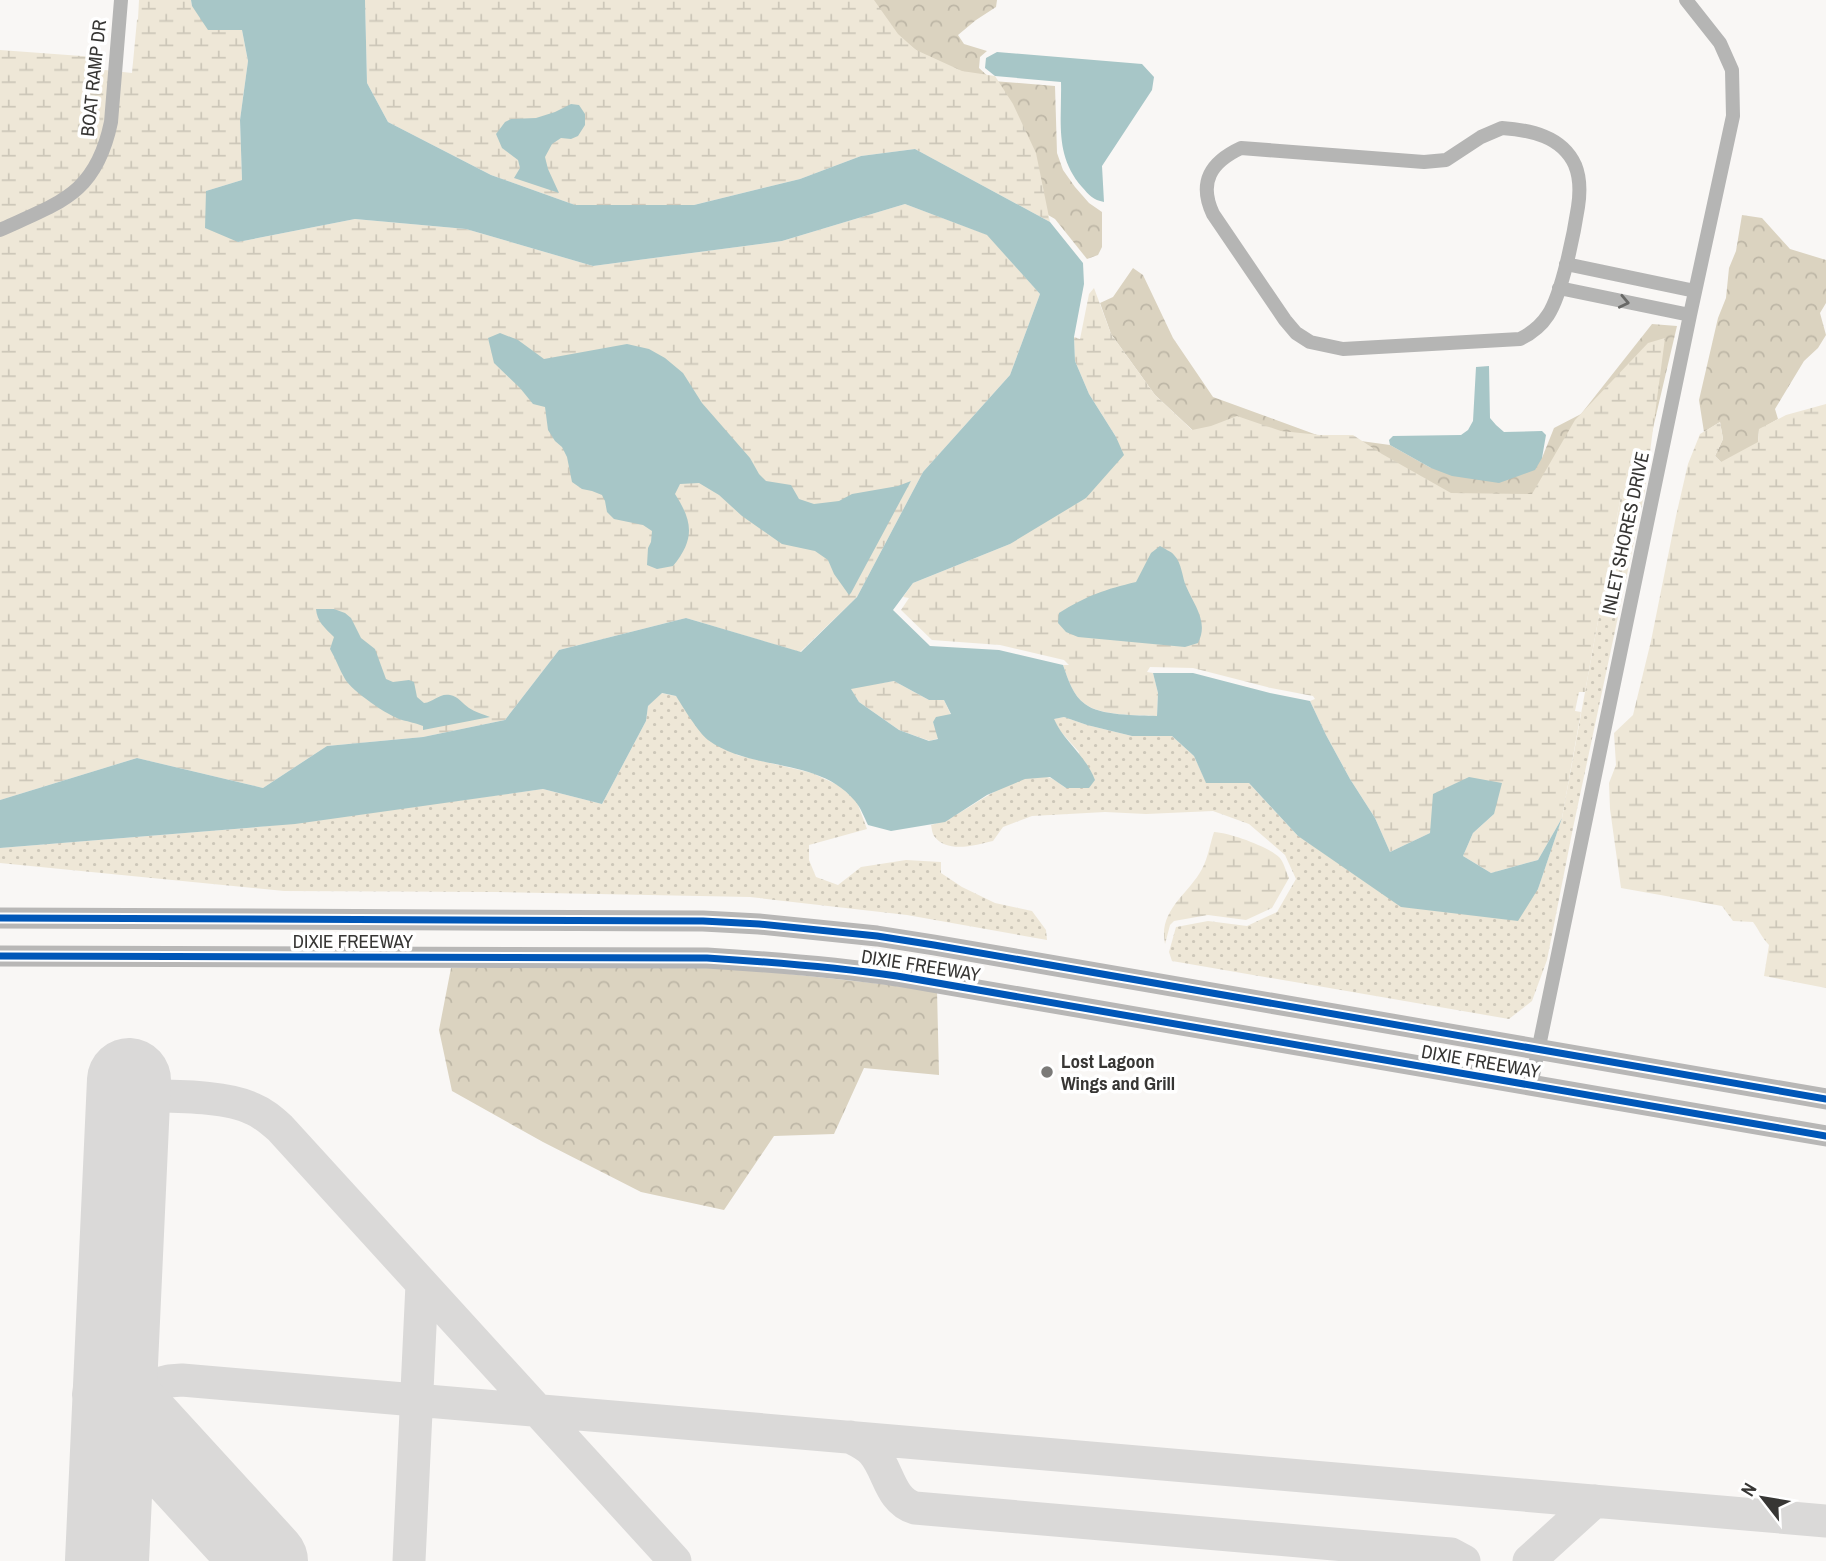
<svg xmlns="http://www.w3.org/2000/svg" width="1826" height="1561" font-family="'Archivo Narrow',sans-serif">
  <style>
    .grass { fill: url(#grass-dots) }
    .forest { fill: url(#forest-crowns) }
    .wetland { fill: url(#wetland-marsh) }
    .water { fill: #a7c6c7; fill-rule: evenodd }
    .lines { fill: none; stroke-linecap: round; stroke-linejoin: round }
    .taxiway { stroke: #dad9d8; stroke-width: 33 }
    .runway { stroke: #dad9d8; stroke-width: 84 }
    .minor { stroke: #b5b5b4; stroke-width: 14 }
    .primary { stroke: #b8b7b6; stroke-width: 21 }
    .cycleway-casing { stroke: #fff; stroke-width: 11 }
    .cycleway { stroke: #0057b8; stroke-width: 7 }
    .oneway { stroke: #696967 }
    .poi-dot { fill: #7b7a78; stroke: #fff; stroke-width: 2.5 }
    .labels { text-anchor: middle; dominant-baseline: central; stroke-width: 7; stroke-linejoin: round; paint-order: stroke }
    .street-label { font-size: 19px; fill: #373634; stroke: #fff }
    .poi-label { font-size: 19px; font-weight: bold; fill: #373634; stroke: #fff; text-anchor: start }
  </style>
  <defs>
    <pattern id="grass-dots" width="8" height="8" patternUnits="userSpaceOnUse" patternTransform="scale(1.75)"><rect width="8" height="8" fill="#eee7d7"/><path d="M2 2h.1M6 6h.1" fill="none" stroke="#cdc7b9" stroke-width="1.8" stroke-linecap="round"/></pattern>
    <pattern id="forest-crowns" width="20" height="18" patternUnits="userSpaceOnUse" patternTransform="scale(1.75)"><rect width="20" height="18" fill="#dbd3c0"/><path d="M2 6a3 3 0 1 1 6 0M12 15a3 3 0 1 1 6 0" fill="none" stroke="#bdb6a6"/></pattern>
    <pattern id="wetland-marsh" width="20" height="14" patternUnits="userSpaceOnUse" patternTransform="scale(1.75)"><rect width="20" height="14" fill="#eee7d7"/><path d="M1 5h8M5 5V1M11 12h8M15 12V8" fill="none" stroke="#cdc7b9"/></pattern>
  </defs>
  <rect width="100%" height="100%" fill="#f9f7f5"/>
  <path class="grass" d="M 1645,490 L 1573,828 L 1547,960 L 1532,1001 L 1509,1019 L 1172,961 L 1169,952 L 1176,927 L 1208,921 L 1247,926 L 1277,912 L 1296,879 L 1285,855 L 1249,824 L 1213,811 L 1146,814 L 1105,812 L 1032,816 L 1003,827 L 993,841 C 976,845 947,854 934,836 C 932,833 932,829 931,825 C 968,816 1006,772 1047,777 C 1054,778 1061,785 1066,788 L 1079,752 L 1061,732 L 1053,719 L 1064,717 L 1087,725 L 1132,736 L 1172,736 L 1194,756 L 1206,782 L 1249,783 L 1298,836 L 1538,889 L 1562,818 L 1621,495 Z
    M 661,693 L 676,696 L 737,755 L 812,773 L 840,786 L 857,802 L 867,829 L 809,845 L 809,860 L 816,877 L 838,885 L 861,867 L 906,860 L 941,862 L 941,873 L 962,887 L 995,903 L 1032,911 L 1046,930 L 1047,940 L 907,915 L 750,897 L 497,892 L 284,891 L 0,863 L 0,848 L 258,827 L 543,789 L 602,804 L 646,721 L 648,706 Z"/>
  <path class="forest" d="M 850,0 L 997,0 L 996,7 L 976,20 L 958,35 L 964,44 L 987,51 L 980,57 L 979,68 L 993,81 L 1055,86 L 1057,153 L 1063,170 L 1075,187 L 1089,203 L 1102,212 L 1102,247 L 1098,255 L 1087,259 L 1055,219 L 1043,212 L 987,104 Z
    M 1742,215 L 1762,218 L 1790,249 L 1826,260 L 1826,303 L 1820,313 L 1826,335 L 1818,348 L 1804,361 L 1775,409 L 1778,419 L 1759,430 L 1757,453 L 1736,468 L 1721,462 L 1715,456 L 1723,439 L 1720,422 L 1704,432 L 1699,400 L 1718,318 L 1726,298 L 1729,268 L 1736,251 Z
    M 1133,268 L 1143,275 L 1173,338 L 1213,397 L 1317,435 L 1390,445 L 1431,468 L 1542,458 L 1554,428 L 1581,414 L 1652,324 L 1677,326 L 1646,458 L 1538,535 L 1200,437 L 1155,395 L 1111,334 L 1100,303 L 1113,297 Z
    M 665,964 L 707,965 L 937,990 L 939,1075 L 864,1068 L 834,1134 L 774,1136 L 724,1210 L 641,1192 L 543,1142 L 452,1091 L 439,1030 L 451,968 Z"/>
  <path class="wetland" d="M 139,0 L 191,0 L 192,6 L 242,30 L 248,61 L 240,120 L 242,180 L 206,191 L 238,242 L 355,219 L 466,229 L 593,266 L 782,241 L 905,204 L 988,235 L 1040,294 L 1010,375 L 923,472 L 857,597 L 800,652 L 686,618 L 559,650 L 505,720 L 423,737 L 327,746 L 263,788 L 137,758 L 0,800 L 0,50 L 95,57 L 96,69 L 132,73 L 137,20 L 138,19 Z
    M 365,0 L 874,0 L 898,34 L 916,50 L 962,71 L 995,76 L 1013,104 L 1036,153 L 1050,222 L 915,149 L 861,156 L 800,179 L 694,205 L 575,205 L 491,175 L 388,122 L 367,83 Z
    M 1094,288 L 1111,334 L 1155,395 L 1192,430 L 1211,426 L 1237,416 L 1281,431 L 1320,435 L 1353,435 L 1382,454 L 1451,493 L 1532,494 L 1575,420 L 1648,343 L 1665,338 L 1645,490 L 1621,495 L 1585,692 L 1579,692 L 1575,711 L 1581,712 L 1562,818 L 1538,860 L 1491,873 L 1463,856 L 1473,833 L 1494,814 L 1430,833 L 1390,852 L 1375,818 L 1350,779 L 1326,735 L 1310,701 L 1315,699 L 1313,696 L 1271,688 L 1193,668 L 1150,667 L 1147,672 L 1153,673 L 1158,693 L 1157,716 C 1137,715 1101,716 1085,704 C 1073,696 1068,679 1063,665 L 1069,665 L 1064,660 L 1000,645 L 932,640 L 901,610 L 909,598 L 903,597 L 913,583 L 1010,544 L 1116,437 L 1089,394 L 1075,361 L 1074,337 L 1080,339 L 1089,294 Z
    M 1826,404 L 1826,988 L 1764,976 L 1769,945 C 1762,938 1759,930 1753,922 L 1733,921 L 1722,906 L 1621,888 L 1610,809 L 1609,783 L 1616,765 L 1614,733 L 1633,715 L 1651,641 L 1676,516 L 1688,464 L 1700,434 L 1720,422 L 1723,439 L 1715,456 L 1721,462 L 1758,442 L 1759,429 L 1786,415 Z
    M 894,681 L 929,700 L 944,700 L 951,715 L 933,722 L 939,738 L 930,741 L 899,730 L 859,702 L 850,688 Z
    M 1214,832 C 1230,833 1267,846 1279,857 C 1284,862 1286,872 1289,878 L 1272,908 L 1246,920 L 1208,915 L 1174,921 L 1170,925 L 1165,944 C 1158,910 1188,895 1202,869 C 1208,858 1210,844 1214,832 Z"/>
  <path class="water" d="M 191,0 L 365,0 L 367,83 L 388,122 L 491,175 L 575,205 L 694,205 L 800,179 L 861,156 L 915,149 L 1050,222 L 1083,263 L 1084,284 L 1074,337 L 1075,361 L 1089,394 L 1116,437 L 1124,455 L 1086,498 L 1010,544 L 913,583 L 893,610 L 930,646 L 999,650 L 1063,665 C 1068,679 1073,696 1085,704 C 1100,716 1137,715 1157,716 L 1158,693 L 1153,673 L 1193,673 L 1270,693 L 1310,701 L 1326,735 L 1350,779 L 1375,818 L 1390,852 L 1430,833 L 1433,794 L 1469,777 L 1502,783 L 1494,814 L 1473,833 L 1463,856 L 1491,873 L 1538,860 L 1562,818 L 1538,889 L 1518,921 L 1401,907 L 1298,836 L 1249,783 L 1206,783 L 1194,756 L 1172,736 L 1132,736 L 1087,725 L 1064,717 L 1054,719 C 1064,742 1085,754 1095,780 L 1089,788 L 1066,788 L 1050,777 L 1025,779 L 987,795 L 945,822 L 891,831 L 868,825 C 864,817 861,808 855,801 C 819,757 752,772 708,740 C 698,732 683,707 676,696 L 662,693 L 648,706 L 646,721 L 602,804 L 543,789 L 295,824 L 0,848 L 0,800 L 137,758 L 263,788 L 327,746 L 423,737 L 505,720 L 559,650 L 686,618 L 801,652 L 857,597 L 923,472 L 1010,375 L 1040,294 L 987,235 L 905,204 L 782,241 L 593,266 L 466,229 L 355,219 L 238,242 L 205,228 L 206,191 L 242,180 L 240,120 L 248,61 L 242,30 L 208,30 L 192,6 ZM 894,681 L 929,700 L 944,700 L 951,714 L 936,717 L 933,722 L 938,739 L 929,741 L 899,730 L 859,702 L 851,689 Z
    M 997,52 L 1142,64 L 1154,77 L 1152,90 L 1102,166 L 1104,202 C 1093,200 1089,195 1082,187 C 1054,155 1062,120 1061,82 L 995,76 L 985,68 L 986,58 Z
    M 571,104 L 579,105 L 585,114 L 585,125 L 578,136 L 571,139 L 561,138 L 552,144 L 545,157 L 548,169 L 559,193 L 514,178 L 520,168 L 518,160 L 502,148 L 496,134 L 505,122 L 511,119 L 536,118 L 555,112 Z
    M 500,333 L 518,340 L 544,359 L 627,344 L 649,349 L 665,358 L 683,373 L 702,403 L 750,458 L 759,474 L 766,481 L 791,485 L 799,499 L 814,504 L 839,501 L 852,494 L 898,486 L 911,481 L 851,593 L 849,595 L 834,574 L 828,560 L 815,551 L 782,544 L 742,516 L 719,495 L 699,483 L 680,484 L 675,494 C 693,522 695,539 673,566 L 657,569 L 647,565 L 648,548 L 651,542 L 652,531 L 643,525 L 614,519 L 607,512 L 605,501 L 602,495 L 592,491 L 582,489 L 572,482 L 567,457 L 562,447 L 555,441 L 548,430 L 545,407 L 533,404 L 520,388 L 494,363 L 488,338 Z
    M 1489,366 L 1490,418 L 1496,425 L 1504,432 L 1542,431 L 1546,435 L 1542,458 L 1535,470 L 1499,483 L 1452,476 L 1431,468 L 1390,445 L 1389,440 L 1393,436 L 1461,435 L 1468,430 L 1473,421 L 1476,367 Z
    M 1160,546 C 1164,549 1171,551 1174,555 C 1182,563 1182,577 1186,586 C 1194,605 1209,622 1198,643 L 1185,647 L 1078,637 L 1066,632 L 1058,623 L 1059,613 C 1086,596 1106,589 1136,582 L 1151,553 Z
    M 316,609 L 334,609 L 345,613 L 351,618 L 361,638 L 375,649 L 386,679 L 393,682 L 409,680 L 414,682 L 417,697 L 424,703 C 434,702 439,693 450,695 C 458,696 463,704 469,708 C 475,712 483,714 490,717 L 423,730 L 423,726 C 415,723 410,722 402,720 C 388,716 352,691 345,679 C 339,669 336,659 330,649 L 334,637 C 325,628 317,622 316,609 Z"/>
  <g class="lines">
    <path class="taxiway" d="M 128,1095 C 163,1097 223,1094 253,1109 C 263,1113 271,1120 280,1128 L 675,1561
      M 114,1395 L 169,1381 L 182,1380 L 1826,1521
      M 850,1437 C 858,1441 867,1445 873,1452 C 889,1470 889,1500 915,1508 L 1438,1553 L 1451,1554 L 1464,1561
      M 409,1561 L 422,1284
      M 1529,1561 L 1595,1501"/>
    <path class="runway" d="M 114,1395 L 266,1561
      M 107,1561 L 129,1080"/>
    <path class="minor" d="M 1502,128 C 1530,130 1562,136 1575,165 C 1580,177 1580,194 1578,207 C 1574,233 1562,294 1548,315 C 1541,326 1532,333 1520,339 L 1343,349 L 1310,342 L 1296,333 L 1285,320 L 1213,214 C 1198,182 1211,162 1241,148 L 1424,162 L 1446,160 L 1481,137 Z
      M 0,230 C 61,202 96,194 111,122 L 121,0
      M 1566,264 L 1695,291
      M 1559,288 L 1690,315
      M 1531,1085 L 1690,315 L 1733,116 L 1732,70 L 1720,43 L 1686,0"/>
    <path class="primary" d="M 0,918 L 703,921 L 759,924 L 877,936 L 934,945 L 1826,1099
      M 0,956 L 707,958 C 771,962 834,967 897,976 L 1826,1136"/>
    <defs>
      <path id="cycleway" d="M 0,918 L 703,921 L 759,924 L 877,936 L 934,945 L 1826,1099
        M 0,956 L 707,958 C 771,962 834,967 897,976 L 1826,1136"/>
    </defs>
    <use href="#cycleway" class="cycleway-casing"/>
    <use href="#cycleway" class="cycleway"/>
  </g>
  <defs><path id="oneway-chevron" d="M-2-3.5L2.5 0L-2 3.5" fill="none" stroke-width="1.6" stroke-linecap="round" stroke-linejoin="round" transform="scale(1.75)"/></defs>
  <use class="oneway" href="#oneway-chevron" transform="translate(1624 302) rotate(12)"/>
  <circle class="poi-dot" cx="1047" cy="1072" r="7"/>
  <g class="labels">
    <g class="street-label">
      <text transform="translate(93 78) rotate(-84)">BOAT RAMP DR</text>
      <text transform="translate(1625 533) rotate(-78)">INLET SHORES DRIVE</text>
      <text x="353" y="941">DIXIE FREEWAY</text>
      <text transform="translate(921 965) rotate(9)">DIXIE FREEWAY</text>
      <text transform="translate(1481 1061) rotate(10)">DIXIE FREEWAY</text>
    </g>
    <g class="poi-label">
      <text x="1061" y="1061">Lost Lagoon<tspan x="1061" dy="22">Wings and Grill</tspan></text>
    </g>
  </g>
  <g transform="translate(1763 1498) rotate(301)" stroke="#ffffff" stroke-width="5" paint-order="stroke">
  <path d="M0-5L12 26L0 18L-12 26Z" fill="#373634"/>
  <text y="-10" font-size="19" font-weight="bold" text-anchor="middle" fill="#373634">N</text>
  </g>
</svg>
